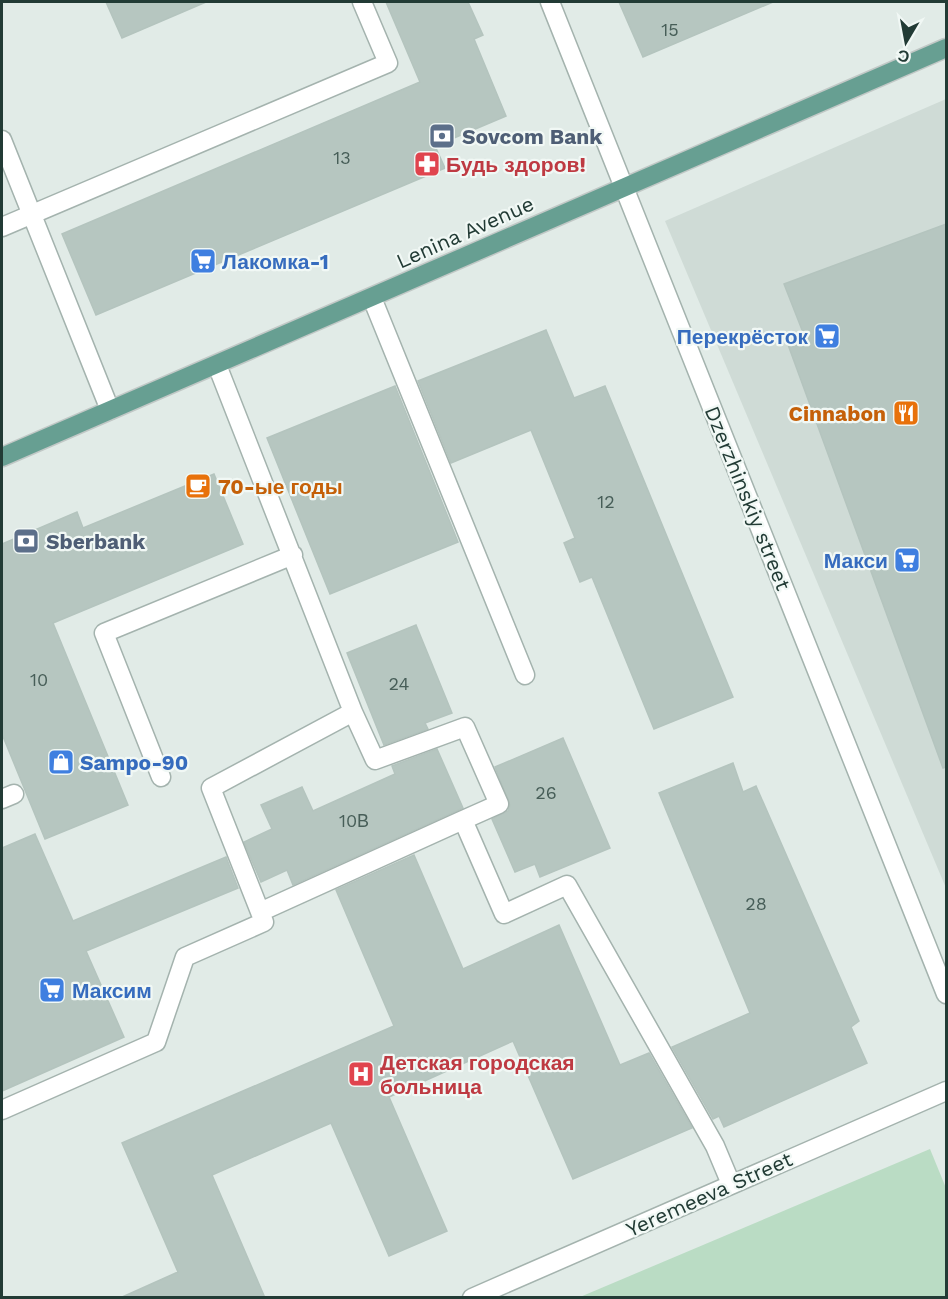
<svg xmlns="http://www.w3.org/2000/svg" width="948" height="1299" font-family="'Work Sans',sans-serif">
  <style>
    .built { fill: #cfdbd6 }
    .green { fill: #badcc4 }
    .building { fill: #b6c6c0; stroke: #b4c4be; stroke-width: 1.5 }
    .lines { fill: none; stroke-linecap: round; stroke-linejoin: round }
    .minor-casing { stroke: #a4b3ae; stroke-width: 21 }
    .major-casing { stroke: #c1c8c6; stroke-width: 21 }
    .minor { stroke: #fff; stroke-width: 18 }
    .major { stroke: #679f92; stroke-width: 18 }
    .labels { text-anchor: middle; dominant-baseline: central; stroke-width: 4.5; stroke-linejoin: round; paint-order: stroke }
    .number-label { font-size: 18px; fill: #475e58 }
    .service-label { font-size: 21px; font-weight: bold; fill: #4e5e75; stroke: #f1f8f5; text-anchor: start }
    .health-label { font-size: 21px; font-weight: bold; fill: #be3a42; stroke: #f1f8f5; text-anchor: start }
    .street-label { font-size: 21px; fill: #223b35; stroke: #f1f8f5 }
    .shop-label { font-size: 21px; font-weight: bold; fill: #366cbe; stroke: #f1f8f5; text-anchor: start }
    .food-label { font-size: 21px; font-weight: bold; fill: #c56008; stroke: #f1f8f5; text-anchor: end }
  </style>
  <rect width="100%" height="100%" fill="#e1ebe7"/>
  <path class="built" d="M 946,99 L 946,888 L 665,221 Z"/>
  <path class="green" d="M 930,1149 L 946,1188 L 946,1297 L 580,1297 Z"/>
  <path class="building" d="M 106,2 L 206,2 L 122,38 Z
    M 386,2 L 468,2 L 483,35 L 474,39 L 506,116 L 435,146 L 445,168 L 96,315 L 62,234 L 420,82 Z
    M 619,2 L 773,2 L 643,57 Z
    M 946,224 L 946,767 L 943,768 L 787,342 L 804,335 L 784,284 Z
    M 546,330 L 574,398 L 605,386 L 733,697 L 654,729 L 592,577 L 580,582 L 564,543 L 575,538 L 531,430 L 451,463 L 418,381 Z
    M 395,386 L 458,542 L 330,594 L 267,438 Z
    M 214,474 L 243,544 L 53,623 L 128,805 L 45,839 L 2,734 L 2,544 L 77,512 L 83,528 Z
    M 416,625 L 452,713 L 425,723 L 428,729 L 384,745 L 347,653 Z
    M 563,738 L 610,848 L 540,877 L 535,864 L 515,872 L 492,819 L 508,811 L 510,805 L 495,767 Z
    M 437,749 L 463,808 L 293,885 L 287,870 L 261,882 L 244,842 L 272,829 L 261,805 L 302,787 L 313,811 L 395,774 L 392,766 Z
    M 733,763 L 743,792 L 756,786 L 859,1021 L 851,1027 L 867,1063 L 724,1127 L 719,1116 L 713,1119 L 672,1047 L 750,1013 L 659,793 Z
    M 35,834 L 73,921 L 226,857 L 238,888 L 86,951 L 124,1037 L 2,1091 L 2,848 Z
    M 414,855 L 463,969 L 559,925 L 620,1065 L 649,1053 L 692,1128 L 573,1179 L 513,1041 L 389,1097 L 447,1231 L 389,1256 L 331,1123 L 212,1175 L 265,1298 L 120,1298 L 178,1272 L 122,1143 L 394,1026 L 336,890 Z"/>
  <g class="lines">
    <defs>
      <path id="minor" d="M 550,2 L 946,994
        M 2,140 L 110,410
        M 2,227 L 388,63 L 362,2
        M 372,298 L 525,675
        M 353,712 L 375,760 L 465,727 L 499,804 L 463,820 L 504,914 L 567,885 L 715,1146 L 731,1184
        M 161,777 L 104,633 L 293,555
        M 2,799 L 14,794
        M 260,912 L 463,820
        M 2,1110 L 156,1042 L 185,957 L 264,922 L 211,788 L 353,712 L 217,365
        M 472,1298 L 946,1091"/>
      <path id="major" d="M 2,457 L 946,48"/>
    </defs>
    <use href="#minor" class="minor-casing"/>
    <use href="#major" class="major-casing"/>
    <use href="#minor" class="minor"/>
    <use href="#major" class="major"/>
  </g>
  <defs>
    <symbol id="bank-square" viewBox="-11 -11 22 22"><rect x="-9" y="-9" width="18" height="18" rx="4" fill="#5c6f8a" stroke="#f1f8f5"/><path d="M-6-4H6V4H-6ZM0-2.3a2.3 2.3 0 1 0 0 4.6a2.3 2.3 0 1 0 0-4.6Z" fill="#fff"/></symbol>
    <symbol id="pharmacy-square" viewBox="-11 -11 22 22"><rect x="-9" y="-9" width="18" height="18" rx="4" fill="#e0444e" stroke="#f1f8f5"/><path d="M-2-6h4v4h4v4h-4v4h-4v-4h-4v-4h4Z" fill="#fff"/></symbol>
    <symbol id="supermarket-square" viewBox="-11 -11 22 22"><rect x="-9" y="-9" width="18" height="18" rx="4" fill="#3f7fe0" stroke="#f1f8f5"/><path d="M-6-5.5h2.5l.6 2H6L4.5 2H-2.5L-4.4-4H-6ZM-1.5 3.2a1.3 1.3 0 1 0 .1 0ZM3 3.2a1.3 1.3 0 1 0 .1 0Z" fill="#fff"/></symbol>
    <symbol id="restaurant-square" viewBox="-11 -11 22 22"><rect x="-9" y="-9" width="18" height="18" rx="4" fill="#e8710a" stroke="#f1f8f5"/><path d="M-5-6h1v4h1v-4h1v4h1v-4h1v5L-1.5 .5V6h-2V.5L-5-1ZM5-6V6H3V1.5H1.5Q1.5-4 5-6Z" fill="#fff"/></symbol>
    <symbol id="cafe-square" viewBox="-11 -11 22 22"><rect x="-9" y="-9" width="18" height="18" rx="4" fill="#e8710a" stroke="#f1f8f5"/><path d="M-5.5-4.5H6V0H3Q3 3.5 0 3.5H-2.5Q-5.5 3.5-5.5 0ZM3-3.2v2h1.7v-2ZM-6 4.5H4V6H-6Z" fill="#fff"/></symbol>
    <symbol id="shop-square" viewBox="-11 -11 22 22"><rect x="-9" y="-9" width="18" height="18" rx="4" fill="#3f7fe0" stroke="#f1f8f5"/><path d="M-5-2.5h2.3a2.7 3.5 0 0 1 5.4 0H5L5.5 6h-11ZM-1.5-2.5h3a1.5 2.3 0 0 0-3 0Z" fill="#fff"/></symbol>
    <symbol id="hospital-square" viewBox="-11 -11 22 22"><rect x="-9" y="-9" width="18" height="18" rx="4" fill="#e0444e" stroke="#f1f8f5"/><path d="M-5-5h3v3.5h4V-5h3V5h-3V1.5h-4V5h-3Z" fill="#fff"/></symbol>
  </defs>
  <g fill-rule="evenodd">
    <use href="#bank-square" x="427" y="121" width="30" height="30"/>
    <use href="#pharmacy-square" x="412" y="149" width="30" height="30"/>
    <use href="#supermarket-square" x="188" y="246" width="30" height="30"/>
    <use href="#supermarket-square" x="812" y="321" width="30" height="30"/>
    <use href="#restaurant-square" x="891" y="398" width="30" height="30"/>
    <use href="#cafe-square" x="183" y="471" width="30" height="30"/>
    <use href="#bank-square" x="11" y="526" width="30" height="30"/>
    <use href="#supermarket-square" x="892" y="545" width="30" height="30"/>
    <use href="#shop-square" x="46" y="747" width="30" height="30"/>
    <use href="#supermarket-square" x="37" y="975" width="30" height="30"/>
    <use href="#hospital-square" x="346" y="1059" width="30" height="30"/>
  </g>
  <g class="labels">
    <g class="number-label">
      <text x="670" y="29">15</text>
      <text x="342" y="157">13</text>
      <text x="606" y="501">12</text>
      <text x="39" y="679">10</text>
      <text x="399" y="683">24</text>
      <text x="546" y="792">26</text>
      <text x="354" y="820">10В</text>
      <text x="756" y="903">28</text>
    </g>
    <g class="service-label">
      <text x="462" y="136">Sovcom Bank</text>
      <text x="46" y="541">Sberbank</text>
    </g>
    <g class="health-label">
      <text x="446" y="164">Будь здоров!</text>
      <text x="380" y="1062">Детская городская<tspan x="380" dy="24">больница</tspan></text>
    </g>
    <g class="street-label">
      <text transform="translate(465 232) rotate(-24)">Lenina Avenue</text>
      <text transform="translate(748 498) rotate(68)">Dzerzhinskiy street</text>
      <text transform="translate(709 1194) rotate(-24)">Yeremeeva Street</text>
    </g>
    <g class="shop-label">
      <text x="222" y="261">Лакомка-1</text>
      <text x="808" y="336" text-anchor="end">Перекрёсток</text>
      <text x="888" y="560" text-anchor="end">Макси</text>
      <text x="80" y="762">Sampo-90</text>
      <text x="72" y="990">Максим</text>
    </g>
    <g class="food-label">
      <text x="886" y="413">Cinnabon</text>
      <text x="218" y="486" text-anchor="start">70-ые годы</text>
    </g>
  </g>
  <rect width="948" height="1299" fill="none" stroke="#223b35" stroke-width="6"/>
  <g transform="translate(906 42) rotate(190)" stroke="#f1f8f5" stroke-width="4.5" paint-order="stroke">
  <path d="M0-4.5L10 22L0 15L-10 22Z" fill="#223b35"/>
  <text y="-9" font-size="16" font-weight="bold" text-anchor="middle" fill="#223b35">С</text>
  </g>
</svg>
